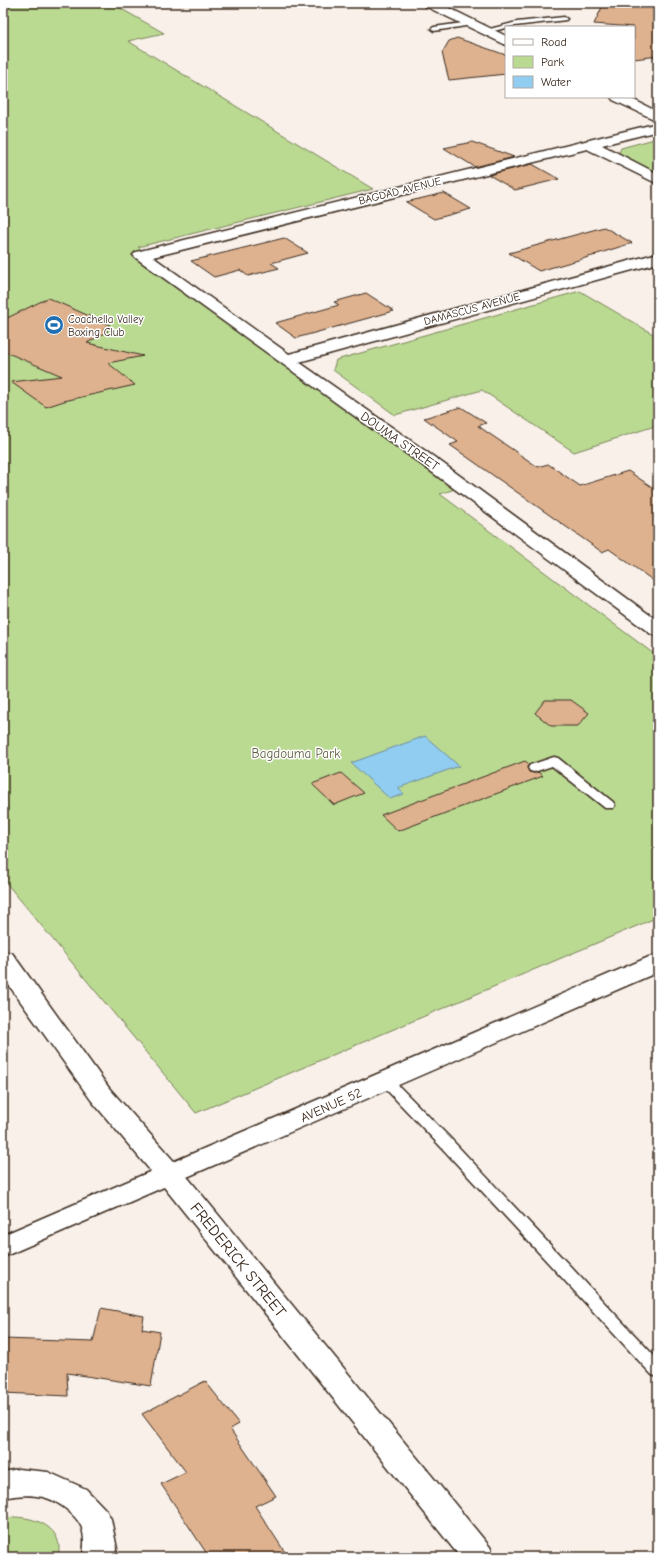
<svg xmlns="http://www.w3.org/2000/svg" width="661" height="1560" font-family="'Comic Neue',sans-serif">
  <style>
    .green { fill: #bada92; stroke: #7a8258 }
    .water { fill: #90cdf0; stroke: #6e8c9c }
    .building { fill: #deb28f; stroke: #3b2a1e }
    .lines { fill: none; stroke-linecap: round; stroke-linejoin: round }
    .lane-casing { stroke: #3b2a1e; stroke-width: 3 }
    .street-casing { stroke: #3b2a1e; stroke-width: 3 }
    .secondary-casing { stroke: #3b2a1e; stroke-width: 3 }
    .lane { fill: #fff; fill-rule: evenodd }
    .street { fill: #fff; fill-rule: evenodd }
    .secondary { fill: #fff; fill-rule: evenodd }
    .labels { text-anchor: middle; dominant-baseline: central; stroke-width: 3; stroke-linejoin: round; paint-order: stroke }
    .far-street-label { font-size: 11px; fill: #3b2a1e; stroke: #fff }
    .far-poi-label { font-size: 11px; fill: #3b2a1e; stroke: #fff; text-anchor: start }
    .street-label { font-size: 13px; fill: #3b2a1e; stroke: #fff }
    .park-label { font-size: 13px; fill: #615f41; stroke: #fff }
    .near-street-label { font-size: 16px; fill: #3b2a1e; stroke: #fff }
  </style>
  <rect width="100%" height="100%" fill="#f8f0e9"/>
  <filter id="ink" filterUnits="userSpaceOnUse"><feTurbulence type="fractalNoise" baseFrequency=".025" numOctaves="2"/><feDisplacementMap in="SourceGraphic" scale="8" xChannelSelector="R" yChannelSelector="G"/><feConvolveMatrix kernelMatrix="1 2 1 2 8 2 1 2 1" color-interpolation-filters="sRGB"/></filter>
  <g filter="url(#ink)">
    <path class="green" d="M 3,3 L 111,3 L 164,33 L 128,41 L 373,189 L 138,247 L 464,486 L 440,494 L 658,657 L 658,917 L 196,1113 L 3,879 Z
      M 658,138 L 658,177 L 618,155 L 621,148 Z
      M 580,291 L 658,337 L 658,425 L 574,452 L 482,390 L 395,415 L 333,370 L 336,360 Z
      M 13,1517 C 36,1517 65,1528 58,1557 L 3,1557 L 3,1519 Z"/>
    <path class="water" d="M 425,736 L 459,766 L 398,788 L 404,794 L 390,799 L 351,763 Z"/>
    <path class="building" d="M 604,3 L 658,3 L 658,56 L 634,59 L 634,27 L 594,24 Z
      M 457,38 L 506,55 L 506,74 L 449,80 L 442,53 L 449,41 Z
      M 472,142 L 514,157 L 475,167 L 444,148 Z
      M 532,164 L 559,179 L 515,190 L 489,175 Z
      M 444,193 L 471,209 L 434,219 L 406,202 Z
      M 604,227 L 632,243 L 594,255 L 596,255 L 539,271 L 509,253 Z
      M 284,238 L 308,253 L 271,263 L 279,268 L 248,276 L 240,270 L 214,277 L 191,261 Z
      M 366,293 L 394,311 L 296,338 L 275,323 L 339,305 L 334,302 Z
      M 48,298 L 110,325 L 103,329 L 108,331 L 87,343 L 143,356 L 108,363 L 135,385 L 64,401 L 46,407 L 11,382 L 62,376 L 3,351 L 3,320 Z
      M 461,407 L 486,423 L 478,426 L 538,467 L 548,464 L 580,486 L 628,471 L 658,491 L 658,584 L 609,549 L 602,552 L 450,445 L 458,442 L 424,418 Z
      M 545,700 L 571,700 L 589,713 L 578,726 L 551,726 L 535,713 Z
      M 525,761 L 529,764 L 527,767 L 529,772 L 534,773 L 538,772 L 543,776 L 398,831 L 381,815 Z
      M 341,773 L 364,793 L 334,805 L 312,784 Z
      M 101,1308 L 144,1316 L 142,1329 L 160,1332 L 151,1386 L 67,1373 L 68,1396 L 3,1393 L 3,1339 L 93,1342 Z
      M 205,1381 L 239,1424 L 230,1429 L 276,1496 L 255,1506 L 288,1557 L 209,1557 L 161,1484 L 186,1472 L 142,1414 Z"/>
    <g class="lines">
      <defs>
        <path id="lane" d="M 564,17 L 567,19 L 566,20 L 506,27 L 506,28 L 485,33 L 482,31 L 517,22 Z
          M 470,22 L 472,23 L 472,25 L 434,31 L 431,29 L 434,27 Z
          M 554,757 L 558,758 L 613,802 L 615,805 L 613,808 L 605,808 L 552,766 L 534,772 L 530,771 L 528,768 L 530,765 Z
          M 386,1076 L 391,1078 L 451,1139 L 658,1360 L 658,1377 L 652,1375 L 441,1147 L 381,1084 L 379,1081 L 381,1078 Z"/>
        <path id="street" d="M 423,3 L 439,3 L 506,36 L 506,45 L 425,6 Z
          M 611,97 L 628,97 L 658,112 L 658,121 L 613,100 Z
          M 658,123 L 658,131 L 602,145 L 658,174 L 658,184 L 587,149 L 153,257 L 289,354 L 658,253 L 658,263 L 299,362 L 441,462 L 658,621 L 658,636 L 651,634 L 429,470 L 136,258 L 133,255 L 136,252 Z
          M 3,951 L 12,953 L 109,1088 L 180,1168 L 490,1547 L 495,1557 L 460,1557 L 160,1182 L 91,1100 L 3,977 Z
          M 18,1469 L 48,1472 L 86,1489 L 106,1510 L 111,1519 L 117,1549 L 114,1557 L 82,1557 C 85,1549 85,1532 80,1524 C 73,1512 56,1500 43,1497 C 29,1494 16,1495 3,1498 L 3,1472 Z"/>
        <path id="secondary" d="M 658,955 L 658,972 L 3,1257 L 3,1235 L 649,957 Z"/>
      </defs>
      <use href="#lane" class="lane-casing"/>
      <use href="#street" class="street-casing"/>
      <use href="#secondary" class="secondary-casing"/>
      <use href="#lane" class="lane"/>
      <use href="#street" class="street"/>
      <use href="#secondary" class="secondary"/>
    </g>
  </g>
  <defs>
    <symbol id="stadium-disc" viewBox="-11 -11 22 22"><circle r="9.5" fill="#1f6fb2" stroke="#fff"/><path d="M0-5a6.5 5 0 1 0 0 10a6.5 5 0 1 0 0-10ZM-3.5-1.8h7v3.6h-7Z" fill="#fff"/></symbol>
  </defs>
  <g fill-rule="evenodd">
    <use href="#stadium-disc" x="43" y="314" width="22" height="22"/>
  </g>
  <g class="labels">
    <g class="far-street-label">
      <text transform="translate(400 191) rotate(-14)">BAGDAD AVENUE</text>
      <text transform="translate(472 309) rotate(-15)">DAMASCUS AVENUE</text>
    </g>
    <g class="far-poi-label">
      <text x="68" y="319">Coachella Valley<tspan x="68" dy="13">Boxing Club</tspan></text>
    </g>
    <g class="street-label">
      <text transform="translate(400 441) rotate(35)">DOUMA STREET</text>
      <text transform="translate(331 1105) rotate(-24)">AVENUE 52</text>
    </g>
    <g class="park-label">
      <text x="296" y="753">Bagdouma Park</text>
    </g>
    <g class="near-street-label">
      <text transform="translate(238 1260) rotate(51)">FREDERICK STREET</text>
    </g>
  </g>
  <rect width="661" height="1560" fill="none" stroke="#fff" stroke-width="16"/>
  <rect x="8" y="8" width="645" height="1544" fill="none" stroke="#3b2a1e" stroke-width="1.5" filter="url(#ink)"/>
  <rect x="505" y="26" width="130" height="72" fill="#ffffff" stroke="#b1aaa5"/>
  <rect x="513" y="39" width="20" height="6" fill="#ffffff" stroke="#b1aaa5"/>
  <text x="541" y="46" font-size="12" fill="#3b2a1e">Road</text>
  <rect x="513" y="56" width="20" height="12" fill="#bada92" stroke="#b1aaa5"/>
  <text x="541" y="66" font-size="12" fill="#3b2a1e">Park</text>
  <rect x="513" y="76" width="20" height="12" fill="#90cdf0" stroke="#b1aaa5"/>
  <text x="541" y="86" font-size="12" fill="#3b2a1e">Water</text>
</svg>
